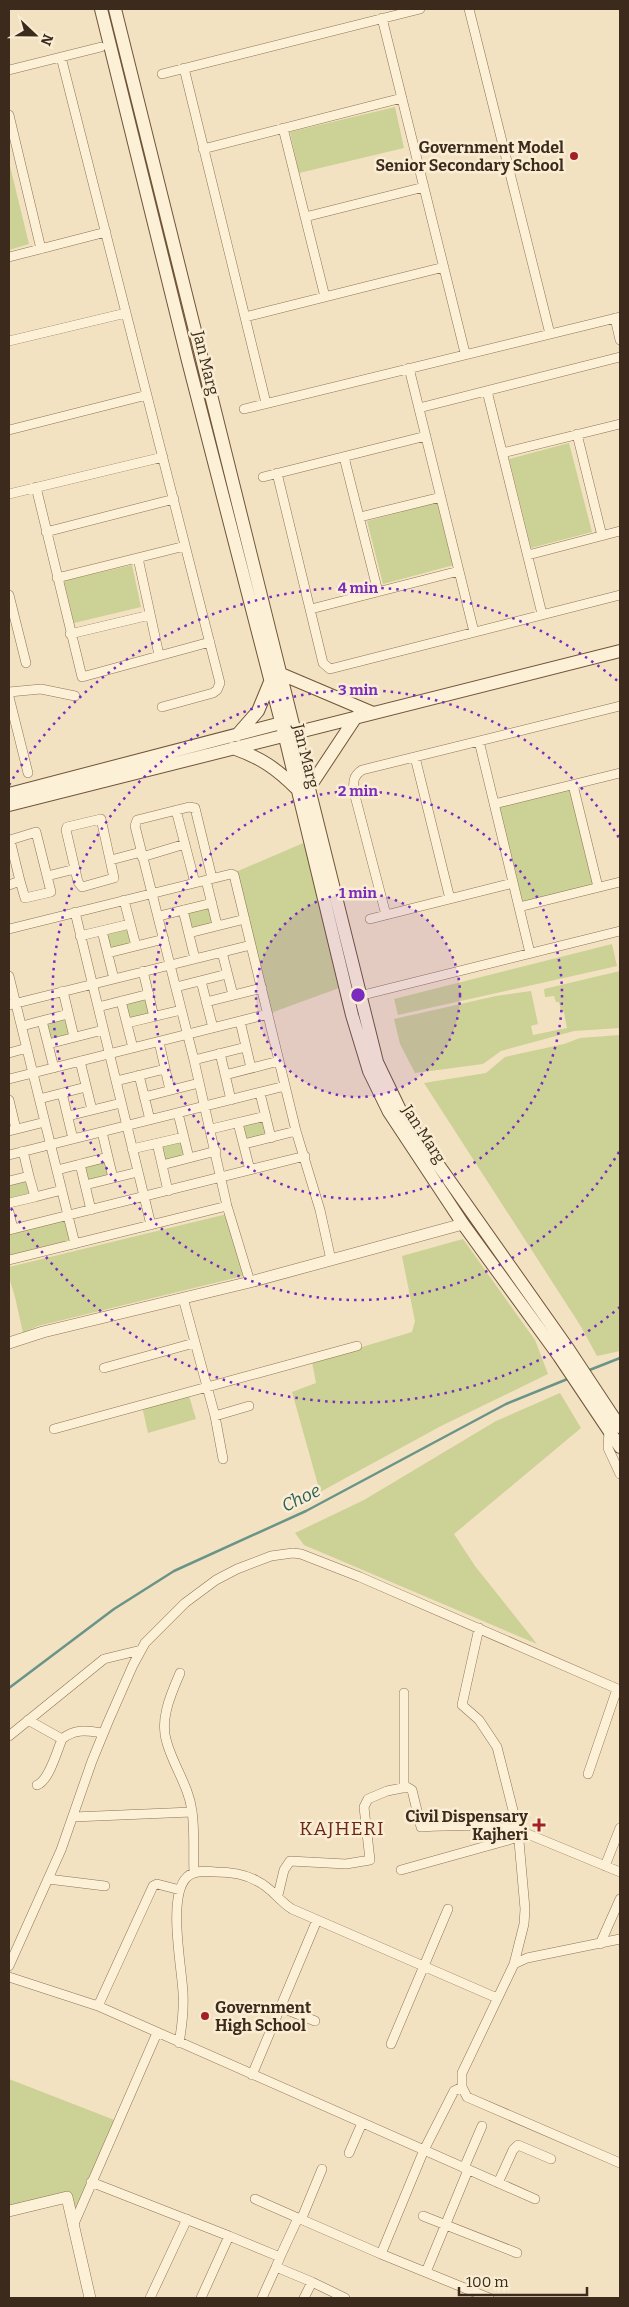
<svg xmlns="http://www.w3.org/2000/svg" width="629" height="2307" font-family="Bitter,serif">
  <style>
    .green { fill: #ccd195 }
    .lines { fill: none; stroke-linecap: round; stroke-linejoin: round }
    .stream { stroke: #6a9488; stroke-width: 2.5 }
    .minor-casing { stroke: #8e7357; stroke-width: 10 }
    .tertiary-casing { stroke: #8e7357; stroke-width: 12 }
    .secondary-casing { stroke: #70543a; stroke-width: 14 }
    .minor { stroke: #fcf0d6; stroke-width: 9 }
    .tertiary { stroke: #fcf0d6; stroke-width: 11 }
    .secondary { stroke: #fcf0d6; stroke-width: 12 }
    .ring { fill: none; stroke: #7b2cbf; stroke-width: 2.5; stroke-dasharray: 2.5 5 }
    .poi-dot { fill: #a32126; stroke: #f9edd3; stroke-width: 2 }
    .labels { text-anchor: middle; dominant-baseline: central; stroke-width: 5; stroke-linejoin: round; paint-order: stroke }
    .poi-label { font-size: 16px; font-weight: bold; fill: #3c2b1d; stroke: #f9edd3; text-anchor: end }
    .street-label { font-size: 16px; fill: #3c2b1d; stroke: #f9edd3 }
    .water-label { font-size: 18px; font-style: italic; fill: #2b5e59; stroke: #f9edd3 }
    .quarter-label { font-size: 19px; letter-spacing: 1px; fill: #6d2818; stroke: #f9edd3 }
    .centre { fill: #7b2cbf; stroke: #f9edd3; stroke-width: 2.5 }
    .ring-label { font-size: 15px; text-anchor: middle; font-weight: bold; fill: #7b2cbf; stroke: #f9edd3; stroke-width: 5; stroke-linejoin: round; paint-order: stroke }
  </style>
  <rect width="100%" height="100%" fill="#f2e2c2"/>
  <path class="green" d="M 395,107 L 404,148 L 299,173 L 290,132 Z
    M 9,162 L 29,244 L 9,250 Z
    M 569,443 L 592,532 L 531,548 L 509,459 Z
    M 438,502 L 454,565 L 383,584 L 367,521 Z
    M 132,565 L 141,607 L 74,623 L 64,581 Z
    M 573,785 L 598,887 L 519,907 L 494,804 Z
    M 315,838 L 350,984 L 268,1014 L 231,874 Z
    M 211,907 L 214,924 L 191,929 L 187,912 Z
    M 128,927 L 132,944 L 110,949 L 106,932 Z
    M 612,944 L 617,966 L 398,1015 L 394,999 Z
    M 620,971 L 620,1028 L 574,1031 L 501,1051 L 483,1064 L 415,1073 L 400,1044 L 394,1019 L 496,996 L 531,991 L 538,1024 L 531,1026 L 533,1035 L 567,1028 L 564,1012 L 561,1011 L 559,1002 L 556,1002 L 554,996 L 545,997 L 544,989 Z
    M 147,998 L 150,1015 L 129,1020 L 125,1004 Z
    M 66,1018 L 70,1035 L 50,1040 L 47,1023 Z
    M 620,1035 L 620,1351 L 597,1356 L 580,1325 L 424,1083 L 486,1073 L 505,1057 L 564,1044 L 580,1038 Z
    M 264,1119 L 267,1136 L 246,1140 L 242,1125 Z
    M 182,1140 L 186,1155 L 164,1160 L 161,1145 Z
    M 107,1160 L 110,1176 L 88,1181 L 84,1166 Z
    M 28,1179 L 31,1195 L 9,1199 L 9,1184 Z
    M 227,1214 L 243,1276 L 38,1326 L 23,1333 L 15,1297 L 9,1277 L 9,1267 Z
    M 68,1216 L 75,1244 L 9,1260 L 9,1230 Z
    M 463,1239 L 535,1340 L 548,1374 L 441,1426 L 320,1492 L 292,1392 L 316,1383 L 312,1362 L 412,1332 L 415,1321 L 402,1256 Z
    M 560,1393 L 581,1428 L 454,1534 L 475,1566 L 537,1644 L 304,1545 L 295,1533 L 364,1500 L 496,1421 Z
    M 189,1396 L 196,1419 L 148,1433 L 142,1406 Z
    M 9,2079 L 117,2121 L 73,2226 L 66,2197 L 9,2211 Z"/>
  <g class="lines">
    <path class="stream" d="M 587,1371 L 620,1358
      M 9,1688 L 114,1609 L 174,1571 L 306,1511 L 506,1404 L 570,1378"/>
    <defs>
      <path id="minor" d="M 469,9 L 550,334
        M 382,18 L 465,353
        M 61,57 L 220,683 L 217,690 L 213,693 L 162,707
        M 184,68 L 266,403
        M 9,70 L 101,47
        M 162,74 L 420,9
        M 9,115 L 41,249
        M 283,128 L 325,297
        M 203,149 L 402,98
        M 305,217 L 424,187
        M 9,257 L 106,232
        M 245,317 L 444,267
        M 615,318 L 620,340
        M 9,341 L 126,313
        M 409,368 L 474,632
        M 487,391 L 542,614
        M 419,408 L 620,357
        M 244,409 L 620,317
        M 9,430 L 147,395
        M 577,434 L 602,536
        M 502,453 L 620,424
        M 344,457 L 378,592
        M 277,473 L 323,663 L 330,669 L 620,595
        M 263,477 L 426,436
        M 36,487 L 82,677 L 210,642
        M 9,494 L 163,457
        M 360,517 L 441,497
        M 46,532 L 174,499
        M 528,555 L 620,531
        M 138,558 L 159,655
        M 57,578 L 185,546
        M 9,595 L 26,663
        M 311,609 L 459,571
        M 70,634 L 150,615
        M 9,692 L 41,689 L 75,696
        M 9,697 L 28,773
        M 479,741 L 530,953
        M 415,757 L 450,899
        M 573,785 L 598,887
        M 494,804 L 620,773
        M 176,810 L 195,883
        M 142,857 L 185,844
        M 111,860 L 141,852
        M 47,876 L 75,869 L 66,830 L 67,827 L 101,819 L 114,878 L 82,887 L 78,882 L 75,869
        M 212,878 L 195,808 L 189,807 L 137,820 L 135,826 L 194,1060 L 227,1206 L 250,1282
        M 206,880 L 217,925
        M 9,885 L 20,881 L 10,840 L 36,832 L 51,892 L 25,898 L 20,881
        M 124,900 L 136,946
        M 519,907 L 620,882
        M 183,910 L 195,959
        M 75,912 L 151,1225
        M 386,915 L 354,792 C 353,782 353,776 362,770 L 620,706
        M 159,916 L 212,903
        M 370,919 L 513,883
        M 9,929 L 231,874 L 234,875 L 296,1131 L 320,1210 L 331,1260
        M 102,931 L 114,979
        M 189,933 L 245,919
        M 80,936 L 130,924
        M 222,952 L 233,995
        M 108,953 L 164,939
        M 143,971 L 154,1017
        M 9,976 L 75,1244
        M 201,981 L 213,1028
        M 176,987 L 227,974
        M 63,991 L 74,1037
        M 355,997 L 620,931
        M 121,1001 L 133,1048
        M 206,1002 L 262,988
        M 9,1005 L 251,945
        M 98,1007 L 149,994
        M 42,1021 L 54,1068
        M 240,1021 L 251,1068
        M 127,1023 L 181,1010
        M 22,1026 L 68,1014
        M 159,1042 L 170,1090
        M 48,1044 L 103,1030
        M 9,1053 L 27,1048
        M 220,1053 L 231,1100
        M 194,1060 L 246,1047
        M 80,1061 L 92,1110
        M 139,1075 L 150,1120
        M 225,1075 L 279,1061
        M 9,1079 L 268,1014
        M 116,1081 L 165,1069
        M 62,1093 L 73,1139
        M 260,1093 L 271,1138
        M 144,1097 L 199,1083
        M 39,1099 L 86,1087
        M 9,1100 L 16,1129
        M 178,1113 L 189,1158
        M 68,1116 L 121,1103
        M 238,1123 L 250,1170
        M 211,1129 L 266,1116
        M 9,1131 L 45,1122
        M 102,1132 L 113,1178
        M 157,1143 L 168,1191
        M 244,1144 L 296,1131
        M 132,1149 L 184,1137
        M 23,1151 L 29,1176
        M 9,1155 L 285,1086
        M 80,1164 L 91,1210
        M 162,1165 L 216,1151
        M 57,1170 L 108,1157
        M 9,1181 L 29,1176 L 35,1197 L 62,1190
        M 85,1185 L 138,1172
        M 9,1203 L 35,1197
        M 9,1212 L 13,1229
        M 9,1230 L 305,1156
        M 9,1260 L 227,1206
        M 183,1298 L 215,1416 L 223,1459
        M 104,1368 L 194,1343
        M 215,1416 L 249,1406
        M 54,1429 L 357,1346
        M 609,1430 L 608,1448 L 620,1474
        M 180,1673 C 171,1694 159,1720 167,1743 C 174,1767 189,1787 192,1811 C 195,1831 193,1853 194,1873
        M 28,1720 L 62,1739 C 76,1728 87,1731 103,1733
        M 9,1736 L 104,1659 L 141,1650
        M 588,1774 L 617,1689
        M 37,1785 C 49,1781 57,1751 62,1739
        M 404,1788 L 404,1693
        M 73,1817 L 192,1812
        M 605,1866 L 620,1828
        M 401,1870 L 519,1837
        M 48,1879 L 105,1886
        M 278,1895 L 284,1870 L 290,1861 L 346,1864 L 370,1860 L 364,1807 L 368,1799 L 387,1791 L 407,1787 L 412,1790 L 421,1827 C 454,1825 485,1824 518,1830 L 497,1747 L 479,1720 L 462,1705 L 479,1628
        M 620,1939 L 527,1958 L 514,1964 L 462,2073 L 462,2087 L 467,2097 L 620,2163
        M 600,1944 L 620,1899
        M 514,1964 L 524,1924 L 525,1909 L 518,1830 L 620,1872
        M 9,1966 L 61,1850 L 92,1761 L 108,1722 L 133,1665 L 145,1643 L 185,1603 L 216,1580 L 237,1569 L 271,1556 L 293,1553 L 301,1554 L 360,1577 L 620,1690
        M 9,1977 L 98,2006 L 535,2199
        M 98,2006 L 153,1886 L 157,1884 L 180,1890
        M 280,2007 L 315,2021
        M 179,2043 C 182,2026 184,2010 183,1993 C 182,1968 167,1896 187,1877 C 194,1870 207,1871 216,1872 C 230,1872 245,1874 257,1881 C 272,1888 279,1901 292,1909 L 497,1998
        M 391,2044 L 448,1909
        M 252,2075 L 317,1920
        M 349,2153 L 362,2123
        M 464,2168 L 482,2126
        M 91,2182 L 229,2236
        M 498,2183 L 513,2150 L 518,2145 L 551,2159
        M 255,2199 L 298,2218
        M 423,2216 L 517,2253
        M 301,2220 L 322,2169
        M 73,2226 L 157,2033
        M 381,2254 L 489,2298
        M 280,2257 L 298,2218 L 381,2254 L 424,2150 L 454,2091 L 462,2087
        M 426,2272 L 468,2170
        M 312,2282 L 345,2298
        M 150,2298 L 187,2219
        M 201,2298 L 229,2236 L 280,2257 L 276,2267
        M 262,2298 L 276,2267 L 312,2282 L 304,2298"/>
      <path id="tertiary" d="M 9,1343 L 43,1332 L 250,1282 L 463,1224
        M 9,2211 L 67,2197 L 90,2298"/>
      <path id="secondary" d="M 101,9 L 188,361 L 285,737 L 352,1015 L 369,1071 L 389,1112 L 463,1224 L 559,1356 L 620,1447
        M 115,9 L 377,1062 L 401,1112 L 569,1350 L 620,1427
        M 281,674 L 373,713
        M 237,735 L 258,711 L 270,682
        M 233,748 C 261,758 276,768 297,789
        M 309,788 L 356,717
        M 9,794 L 289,721
        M 9,805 L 620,651"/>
    </defs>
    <use href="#minor" class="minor-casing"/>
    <use href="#tertiary" class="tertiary-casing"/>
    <use href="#secondary" class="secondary-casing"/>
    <use href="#minor" class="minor"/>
    <use href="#tertiary" class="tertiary"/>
    <use href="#secondary" class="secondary"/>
  </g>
  <circle cx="358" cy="995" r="102" fill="#7b2cbf" fill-opacity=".12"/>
  <g class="ring">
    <circle cx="358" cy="995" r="102"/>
    <circle cx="358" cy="995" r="204"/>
    <path d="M619 1152A305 305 0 1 1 619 838"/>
    <path d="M620 1307A407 407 0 0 1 9 1205M9 785A407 407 0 0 1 620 683"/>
  </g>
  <g class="poi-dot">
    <circle cx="574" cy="156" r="5"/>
    <path d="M536.5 1817.5h5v5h5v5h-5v5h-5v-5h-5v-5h5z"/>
    <circle cx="205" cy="2016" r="5"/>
  </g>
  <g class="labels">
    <g class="poi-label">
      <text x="564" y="147">Government Model<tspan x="564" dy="18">Senior Secondary School</tspan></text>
      <text x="528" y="1816">Civil Dispensary<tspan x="528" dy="18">Kajheri</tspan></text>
      <text x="215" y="2007" text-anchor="start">Government<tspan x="215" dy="18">High School</tspan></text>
    </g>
    <g class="street-label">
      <text transform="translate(206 363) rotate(76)">Jan Marg</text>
      <text transform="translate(306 756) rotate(76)">Jan Marg</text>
      <text transform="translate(424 1134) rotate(57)">Jan Marg</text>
    </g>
    <g class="water-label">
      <text transform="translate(301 1498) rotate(-26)">Choe</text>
    </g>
    <g class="quarter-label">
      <text x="342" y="1828">KAJHERI</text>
    </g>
  </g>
  <circle cx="358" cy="995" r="8" class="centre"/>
  <g class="ring-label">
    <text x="358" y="593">4 min</text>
    <text x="358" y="695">3 min</text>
    <text x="358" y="796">2 min</text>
    <text x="358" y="898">1 min</text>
  </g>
  <rect width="629" height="2307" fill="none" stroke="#3c2b1d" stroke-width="20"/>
  <g transform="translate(35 35) rotate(112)" stroke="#f9edd3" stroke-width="4" paint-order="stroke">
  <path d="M0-4L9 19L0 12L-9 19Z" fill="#3c2b1d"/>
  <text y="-8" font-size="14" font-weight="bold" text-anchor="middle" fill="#3c2b1d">N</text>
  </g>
  <path d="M459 2287v8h128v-8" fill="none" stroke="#3c2b1d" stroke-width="2.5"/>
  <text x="466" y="2287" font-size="15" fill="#3c2b1d" stroke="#f9edd3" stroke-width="4" paint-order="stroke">100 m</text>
</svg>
